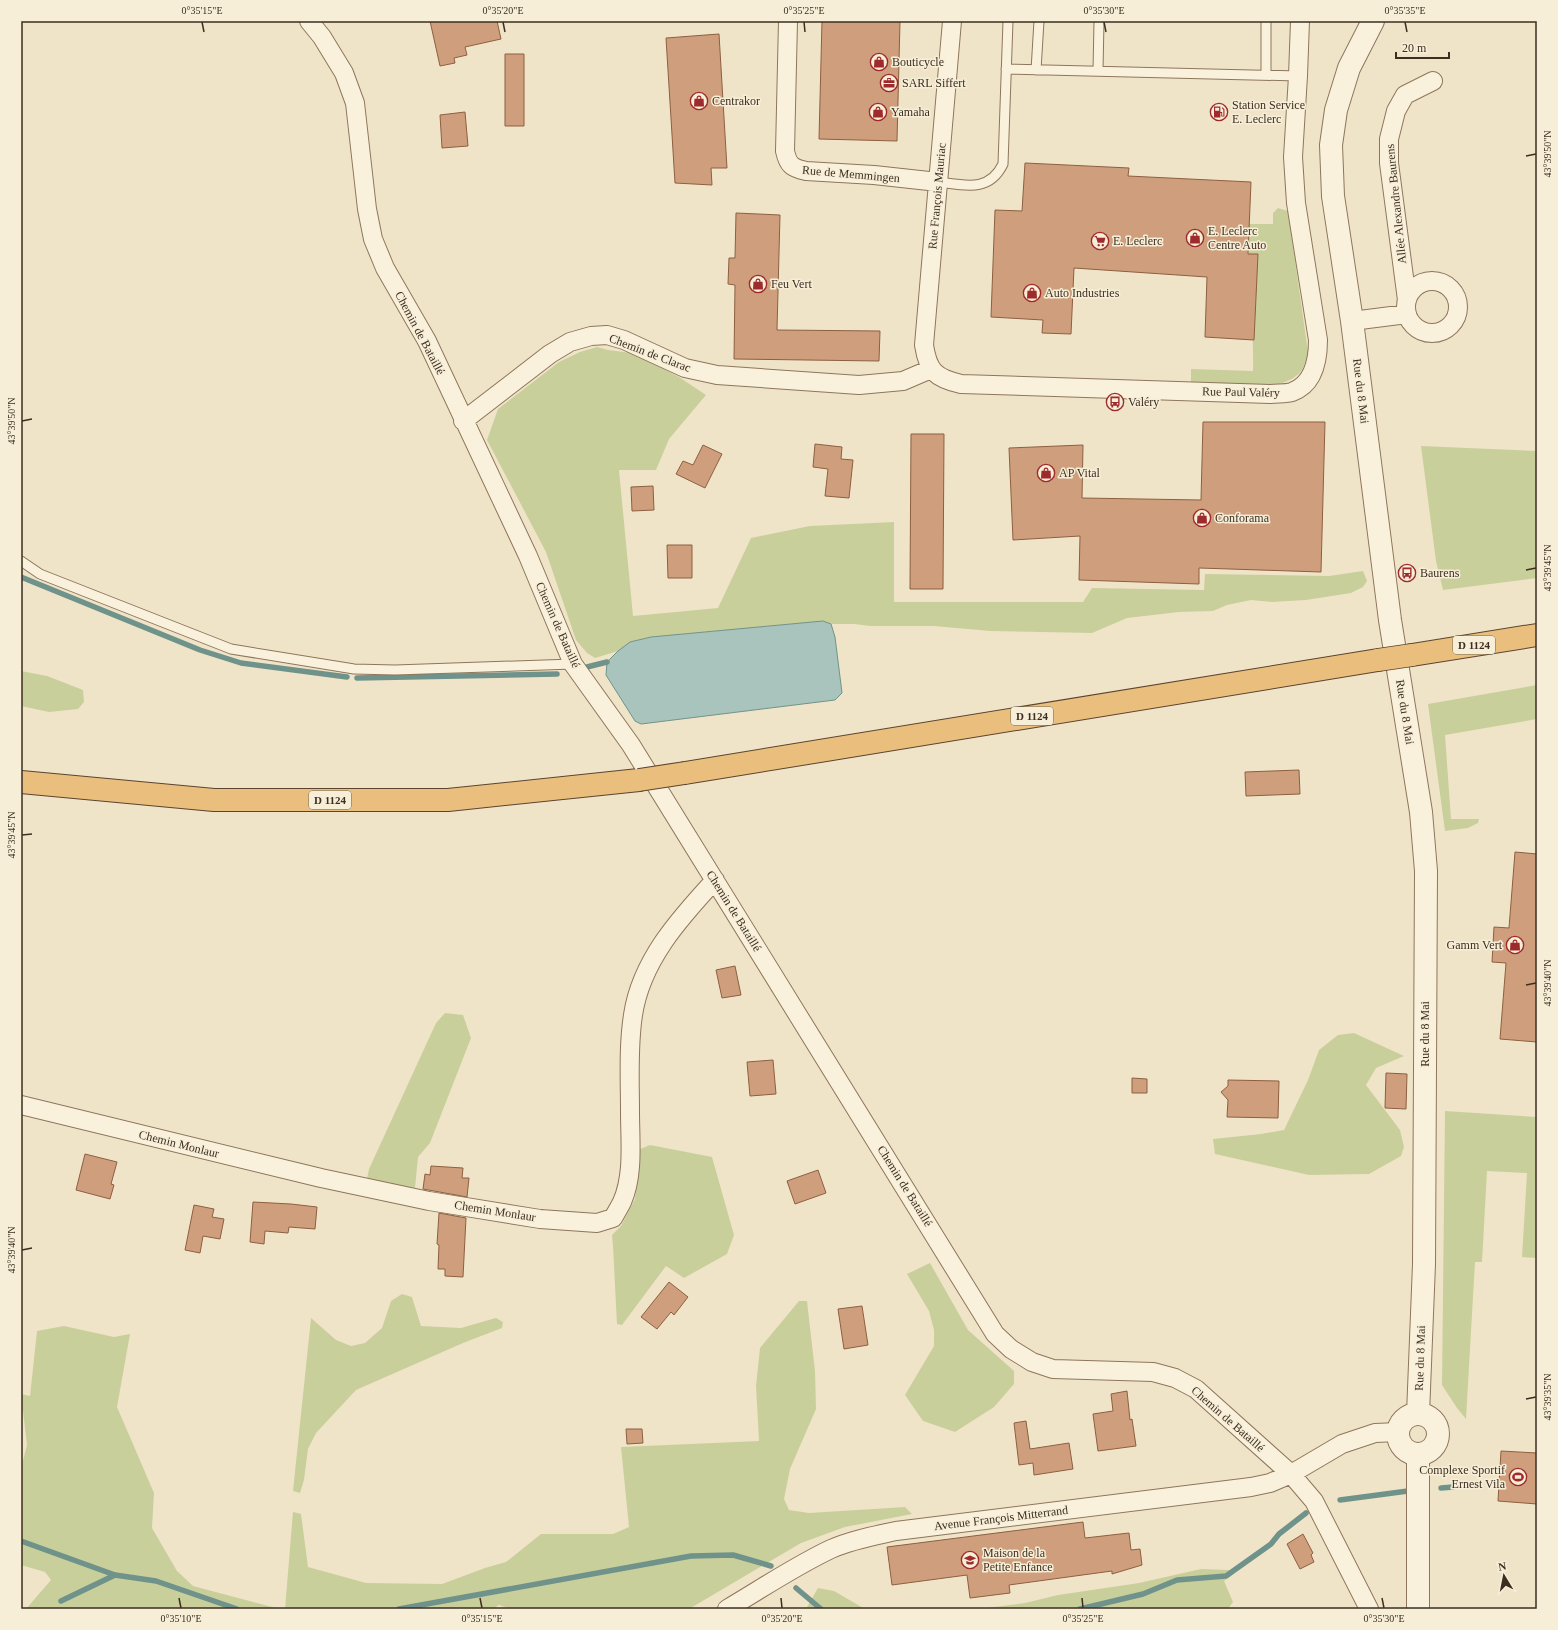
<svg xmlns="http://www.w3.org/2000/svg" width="1558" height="1630" font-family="'Times New Roman',serif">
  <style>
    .green { fill: #c9cf9b }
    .water { fill: #a9c4bc; stroke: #6f938a }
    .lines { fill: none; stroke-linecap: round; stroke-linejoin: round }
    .stream { stroke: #6f938a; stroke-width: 5.5 }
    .building { fill: #cf9f7d; stroke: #8d5f41 }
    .service-casing { stroke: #8d765c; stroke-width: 11 }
    .minor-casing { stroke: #8d765c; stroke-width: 20 }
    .tertiary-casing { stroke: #8d765c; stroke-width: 24 }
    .trunk-casing { stroke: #5b4430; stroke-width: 24 }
    .service { stroke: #faf1dc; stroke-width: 9 }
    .minor { stroke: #faf1dc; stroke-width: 18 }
    .tertiary { stroke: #faf1dc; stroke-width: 22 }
    .trunk { stroke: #eabe7c; stroke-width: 22 }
    .trunk-bridge-casing { stroke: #5b4430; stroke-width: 24; stroke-linecap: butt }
    .trunk-bridge { stroke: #eabe7c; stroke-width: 22 }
    .ticks { fill: none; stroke: #3d2e20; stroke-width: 1.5 }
    .labels { text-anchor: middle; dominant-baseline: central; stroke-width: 3; stroke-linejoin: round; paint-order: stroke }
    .shield { fill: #f7eed8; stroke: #756857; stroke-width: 1 }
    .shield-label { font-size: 11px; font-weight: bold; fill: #3d2e20 }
    .poi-label { font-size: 12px; fill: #3d2e20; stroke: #f7eed8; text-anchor: start }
    .street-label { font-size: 12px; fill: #3d2e20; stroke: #f7eed8 }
    .neatline { fill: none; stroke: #3d2e20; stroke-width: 1.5 }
    .ticks-label { font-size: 10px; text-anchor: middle; fill: #3d2e20 }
  </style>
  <rect width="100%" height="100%" fill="#f0e4c8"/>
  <path class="green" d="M 1278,208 L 1288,211 L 1308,352 C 1305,373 1296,379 1276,385 L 1191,382 L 1191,369 L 1253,371 C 1254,322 1247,273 1249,224 L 1273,224 L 1273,213 Z
    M 597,347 L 608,350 L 632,353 L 679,377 L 706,395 L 669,439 L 656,470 L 619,470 L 633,616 L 718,608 L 751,538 L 810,526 L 894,522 L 894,602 L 1083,602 L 1092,588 L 1204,590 L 1205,574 L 1329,576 L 1363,571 L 1367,581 L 1363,587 L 1351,593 L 1306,600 L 1272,602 L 1251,600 L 1227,605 L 1213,611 L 1179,612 L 1127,618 L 1092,633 L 990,631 L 934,626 L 870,626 L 854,624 L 831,624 L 823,621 L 651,637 L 630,642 L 618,651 L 595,658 L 587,653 L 576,640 L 546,552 L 487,440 L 498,409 L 559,362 L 580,352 Z
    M 1421,446 L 1537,451 L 1537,578 L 1443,590 L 1436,561 Z
    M 21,671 L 47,676 L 83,690 L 84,702 L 78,709 L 49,712 L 21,706 Z
    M 1537,685 L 1537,719 L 1445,735 L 1451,819 L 1479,819 L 1478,823 L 1468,828 L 1445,831 L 1428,704 Z
    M 445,1013 L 463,1015 L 471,1038 L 430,1143 L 418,1157 L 415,1188 L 367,1179 L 369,1169 L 436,1023 Z
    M 1354,1033 L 1404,1056 L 1376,1068 L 1366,1085 L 1400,1130 L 1404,1147 L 1401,1156 L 1369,1174 L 1309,1175 L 1215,1154 L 1213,1139 L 1261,1134 L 1284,1130 L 1308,1080 L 1319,1050 L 1338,1035 Z
    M 1445,1111 L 1537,1117 L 1537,1258 L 1522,1257 L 1527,1173 L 1487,1171 L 1482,1262 L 1475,1262 L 1466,1419 L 1457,1408 L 1442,1385 Z
    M 650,1145 L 712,1157 L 734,1235 L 727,1254 L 684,1278 L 666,1266 L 622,1325 L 617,1324 L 613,1246 L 612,1235 L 621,1226 L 635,1199 L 638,1150 Z
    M 930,1263 L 968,1330 L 1014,1371 L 1014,1384 L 994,1407 L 955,1432 L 923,1421 L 905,1395 L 934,1346 L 934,1330 L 929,1311 L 907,1274 Z
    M 402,1294 L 412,1297 L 421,1326 L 461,1328 L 496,1318 L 503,1322 L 502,1328 L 463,1343 L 356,1390 L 316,1433 L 308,1449 L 304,1480 L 300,1493 L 293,1491 L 311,1318 L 336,1340 L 351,1346 L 365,1343 L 382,1328 L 391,1301 Z
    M 799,1301 L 807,1301 L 815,1371 L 816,1409 L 790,1469 L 784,1499 L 789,1510 L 809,1513 L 905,1507 L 912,1514 L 845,1527 L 801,1543 L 689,1609 L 510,1609 L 499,1605 L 493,1609 L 285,1609 L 293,1512 L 301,1514 L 308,1567 L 366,1583 L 442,1584 L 485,1568 L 506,1562 L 541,1534 L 613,1534 L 629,1527 L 621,1447 L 759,1441 L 756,1386 L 760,1348 Z
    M 64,1326 L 114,1337 L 130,1334 L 117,1407 L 154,1493 L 152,1528 L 177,1571 L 193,1586 L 280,1609 L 26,1609 L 51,1580 L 45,1572 L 21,1565 L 21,1468 L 27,1445 L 23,1411 L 21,1410 L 21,1394 L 30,1396 L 37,1331 Z
    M 1201,1569 L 1229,1570 L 1235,1573 L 1224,1581 L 1233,1602 L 1228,1609 L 978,1609 L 1025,1603 L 1058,1595 L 1139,1583 Z
    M 818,1588 L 834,1591 L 865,1609 L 806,1609 Z"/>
  <path class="water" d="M 823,621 L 831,624 L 835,637 L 842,693 L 835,700 L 641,724 L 635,721 L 606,675 L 607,662 L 618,651 L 630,642 L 651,637 Z"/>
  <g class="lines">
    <path class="stream" d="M 21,577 L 200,650 L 241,663 L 347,677
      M 587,667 L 607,662
      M 357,678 L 557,674
      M 1441,1488 L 1453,1487
      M 1340,1500 L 1408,1491
      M 21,1541 L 115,1575 L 156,1581 L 237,1609
      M 796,1588 L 821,1609
      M 61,1601 L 115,1575
      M 399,1609 L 691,1556 L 733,1555 L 771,1566
      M 1080,1609 L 1143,1594 L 1177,1580 L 1226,1576 L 1271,1544 L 1279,1534 L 1306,1513"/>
  </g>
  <path class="building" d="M 430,21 L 497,21 L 501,39 L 465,47 L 467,55 L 454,58 L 455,63 L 440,66 Z
    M 822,21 L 900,21 L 897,141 L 819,139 Z
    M 719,34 L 727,168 L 711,168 L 712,185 L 675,183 L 666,38 Z
    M 505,54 L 524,54 L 524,126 L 505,126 Z
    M 465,112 L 468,146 L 442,148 L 440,115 Z
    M 1025,163 L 1129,168 L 1128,176 L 1251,182 L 1248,254 L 1258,254 L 1254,340 L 1205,337 L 1207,277 L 1074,268 L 1071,334 L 1042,333 L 1043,320 L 991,317 L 995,210 L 1022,211 Z
    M 736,213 L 780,215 L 777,330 L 880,331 L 879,361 L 734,359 L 735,285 L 728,284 L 729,258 L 735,258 Z
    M 1203,422 L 1325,422 L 1321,572 L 1199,568 L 1199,584 L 1079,580 L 1080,536 L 1013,540 L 1009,448 L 1083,445 L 1082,498 L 1201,500 Z
    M 911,434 L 944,434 L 943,589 L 910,589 Z
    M 815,444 L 842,447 L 841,459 L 853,460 L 849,498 L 825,496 L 828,469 L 813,467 Z
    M 703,445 L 722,454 L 705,488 L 676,474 L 683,461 L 693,465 Z
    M 653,486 L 654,510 L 632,511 L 631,487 Z
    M 667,545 L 692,545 L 692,578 L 668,578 Z
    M 1299,770 L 1300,794 L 1246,796 L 1245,772 Z
    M 1515,852 L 1537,854 L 1537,1042 L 1500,1039 L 1506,963 L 1492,962 L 1494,927 L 1509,928 Z
    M 735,966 L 741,995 L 722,998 L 716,970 Z
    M 773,1060 L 776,1094 L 750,1096 L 747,1062 Z
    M 1386,1073 L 1407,1074 L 1406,1109 L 1385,1108 Z
    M 1132,1078 L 1147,1079 L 1147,1093 L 1132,1093 Z
    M 1228,1080 L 1279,1081 L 1278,1118 L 1227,1117 L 1228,1100 L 1221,1092 L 1228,1086 Z
    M 85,1154 L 117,1162 L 111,1184 L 114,1185 L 110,1199 L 76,1190 Z
    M 431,1166 L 463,1168 L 462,1178 L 469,1178 L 467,1197 L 423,1189 L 425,1174 L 430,1175 Z
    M 818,1170 L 826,1193 L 795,1204 L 787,1181 Z
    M 253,1202 L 291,1204 L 317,1207 L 315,1229 L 289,1227 L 288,1233 L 265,1231 L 264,1244 L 250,1242 Z
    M 194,1205 L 214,1209 L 212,1217 L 224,1219 L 220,1239 L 203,1236 L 200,1253 L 185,1250 Z
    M 439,1213 L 466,1218 L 463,1277 L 445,1276 L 445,1269 L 438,1269 L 439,1245 L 437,1244 Z
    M 669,1282 L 688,1297 L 674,1315 L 671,1312 L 657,1329 L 641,1317 Z
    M 862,1306 L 868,1345 L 844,1349 L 838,1309 Z
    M 1127,1391 L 1130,1420 L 1132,1419 L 1136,1446 L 1098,1451 L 1093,1414 L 1113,1411 L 1111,1394 Z
    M 1026,1421 L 1030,1449 L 1069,1443 L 1073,1469 L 1034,1475 L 1033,1463 L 1019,1465 L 1014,1423 Z
    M 626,1429 L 642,1429 L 643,1443 L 627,1444 Z
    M 1501,1451 L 1537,1453 L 1537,1504 L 1498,1501 Z
    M 1083,1522 L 1085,1538 L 1129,1533 L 1131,1550 L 1140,1549 L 1142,1565 L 1112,1574 L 1112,1571 L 1009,1585 L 1010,1593 L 970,1598 L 967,1575 L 892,1585 L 887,1547 Z
    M 1303,1534 L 1313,1553 L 1311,1555 L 1314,1562 L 1300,1569 L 1287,1544 Z"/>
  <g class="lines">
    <defs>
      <path id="service" d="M 1266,21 L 1266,75
        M 1006,69 L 1298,76
        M 1036,70 L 1039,21
        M 1098,71 L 1099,21
        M 938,182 C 964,185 989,193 1003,164 L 1008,21
        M 21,561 L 40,574 L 231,649 L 354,669 L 395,670 L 573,664"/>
      <path id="minor" d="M 309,21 L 322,37 L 344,73 L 355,103 L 367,209 L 373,239 L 385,268 L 427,341 L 528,556 L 573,664 L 631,745 L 995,1334 L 1011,1349 L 1032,1362 L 1053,1369 L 1153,1372 L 1175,1378 L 1196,1389 L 1291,1474 L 1314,1501 L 1369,1609
        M 788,21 L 785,151 C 788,165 792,168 806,171 L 874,175 L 938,182
        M 952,21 L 924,345 C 928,371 935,378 961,384 L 1270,394 C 1277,393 1286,394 1292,392 C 1314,384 1318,360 1318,340 L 1296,203 L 1293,157 L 1298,76 L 1300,21
        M1406 307a26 26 0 1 1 52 0a26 26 0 1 1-52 0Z
        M 1407,300 L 1389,163 L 1389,139 L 1396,111 L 1405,95 L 1433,81
        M 1352,321 L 1407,314
        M 463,421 L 550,354 L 570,342 L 591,336 L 607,335 L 624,340 L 685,368 L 717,375 L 859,385 L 903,381 L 931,369
        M 21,1105 L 321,1178 L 429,1201 L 540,1219 L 597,1223 L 613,1218 C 616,1213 619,1208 622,1202 C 634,1175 630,1141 630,1112 C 630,1080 628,1047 633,1015 C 641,961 679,919 715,880
        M 727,1609 C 761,1589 795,1566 831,1549 C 851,1540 873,1536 896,1531 L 1251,1487 L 1270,1483 L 1291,1474 L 1342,1444 L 1375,1433 L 1398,1432"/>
      <path id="tertiary" d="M 1373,21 L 1349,68 L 1336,110 L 1331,145 L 1333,196 L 1352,321 L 1390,620 L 1421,812 L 1426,871 L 1424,1264 L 1418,1414
        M1398 1434a20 20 0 1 1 40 0a20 20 0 1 1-40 0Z
        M 1418,1609 L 1418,1454"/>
      <path id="trunk" d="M 1412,655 L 1537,635
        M 685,773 L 1378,660
        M 21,782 L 214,800 L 448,800 L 639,780"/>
    </defs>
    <use href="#service" class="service-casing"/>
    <use href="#minor" class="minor-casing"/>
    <use href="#tertiary" class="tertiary-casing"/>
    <use href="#trunk" class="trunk-casing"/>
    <use href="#service" class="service"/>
    <use href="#minor" class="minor"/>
    <use href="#tertiary" class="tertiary"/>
    <use href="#trunk" class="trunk"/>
    <defs>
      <path id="trunk-bridge" d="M 1378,660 L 1412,655
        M 639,780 L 685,773"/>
    </defs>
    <use href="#trunk-bridge" class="trunk-bridge-casing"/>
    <use href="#trunk-bridge" class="trunk-bridge"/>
  </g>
  <path class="ticks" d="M 202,22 L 204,32M 503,22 L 505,32M 804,22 L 805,32M 1104,22 L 1106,32M 1405,22 L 1407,32M 1526,156 L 1536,154M 22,421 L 32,419M 1526,570 L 1536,568M 22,835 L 32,834M 1526,985 L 1536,983M 22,1250 L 32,1248M 1526,1399 L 1536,1397M 179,1598 L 181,1608M 480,1598 L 482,1608M 781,1598 L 782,1608M 1082,1598 L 1083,1608M 1382,1598 L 1384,1608"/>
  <defs>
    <symbol id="shop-ring" viewBox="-11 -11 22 22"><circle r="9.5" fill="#f7eed8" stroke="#9e2a2b" stroke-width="1.5"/><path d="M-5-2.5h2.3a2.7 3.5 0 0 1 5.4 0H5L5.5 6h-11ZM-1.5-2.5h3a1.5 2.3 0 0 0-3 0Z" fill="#9e2a2b"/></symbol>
    <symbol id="office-ring" viewBox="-11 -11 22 22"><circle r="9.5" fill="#f7eed8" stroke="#9e2a2b" stroke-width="1.5"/><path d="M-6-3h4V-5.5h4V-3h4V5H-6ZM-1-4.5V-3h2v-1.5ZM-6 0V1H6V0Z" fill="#9e2a2b"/></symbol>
    <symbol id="fuel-ring" viewBox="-11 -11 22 22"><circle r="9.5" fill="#f7eed8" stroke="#9e2a2b" stroke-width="1.5"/><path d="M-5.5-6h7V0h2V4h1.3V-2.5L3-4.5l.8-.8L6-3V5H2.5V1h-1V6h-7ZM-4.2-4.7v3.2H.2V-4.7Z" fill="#9e2a2b"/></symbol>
    <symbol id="supermarket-ring" viewBox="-11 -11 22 22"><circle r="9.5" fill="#f7eed8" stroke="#9e2a2b" stroke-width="1.5"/><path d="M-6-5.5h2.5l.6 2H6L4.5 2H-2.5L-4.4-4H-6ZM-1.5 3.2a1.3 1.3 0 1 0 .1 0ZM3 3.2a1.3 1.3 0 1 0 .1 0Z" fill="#9e2a2b"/></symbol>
    <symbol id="bus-ring" viewBox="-11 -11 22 22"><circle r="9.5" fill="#f7eed8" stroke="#9e2a2b" stroke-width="1.5"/><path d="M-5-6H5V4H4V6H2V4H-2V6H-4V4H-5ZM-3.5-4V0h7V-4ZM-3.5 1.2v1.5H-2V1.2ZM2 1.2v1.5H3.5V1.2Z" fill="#9e2a2b"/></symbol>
    <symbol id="stadium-ring" viewBox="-11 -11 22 22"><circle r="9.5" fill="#f7eed8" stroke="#9e2a2b" stroke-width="1.5"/><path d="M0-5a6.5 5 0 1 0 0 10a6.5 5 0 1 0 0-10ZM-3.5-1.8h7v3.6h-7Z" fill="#9e2a2b"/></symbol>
    <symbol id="school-ring" viewBox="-11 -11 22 22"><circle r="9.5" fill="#f7eed8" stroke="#9e2a2b" stroke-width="1.5"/><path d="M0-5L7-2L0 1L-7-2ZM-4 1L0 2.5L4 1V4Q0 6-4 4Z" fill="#9e2a2b"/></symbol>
  </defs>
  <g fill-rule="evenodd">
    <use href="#shop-ring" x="869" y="52" width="20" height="20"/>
    <use href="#office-ring" x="879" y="73" width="20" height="20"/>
    <use href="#shop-ring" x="689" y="91" width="20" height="20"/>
    <use href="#shop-ring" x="868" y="102" width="20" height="20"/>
    <use href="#fuel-ring" x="1209" y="102" width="20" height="20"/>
    <use href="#shop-ring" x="1185" y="228" width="20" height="20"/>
    <use href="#supermarket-ring" x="1090" y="231" width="20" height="20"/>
    <use href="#shop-ring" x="748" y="274" width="20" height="20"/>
    <use href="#shop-ring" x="1022" y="283" width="20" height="20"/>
    <use href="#bus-ring" x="1105" y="392" width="20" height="20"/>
    <use href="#shop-ring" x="1036" y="463" width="20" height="20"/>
    <use href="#shop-ring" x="1192" y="508" width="20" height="20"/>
    <use href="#bus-ring" x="1397" y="563" width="20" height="20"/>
    <use href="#shop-ring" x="1505" y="935" width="20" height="20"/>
    <use href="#stadium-ring" x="1508" y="1467" width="20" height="20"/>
    <use href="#school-ring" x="960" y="1550" width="20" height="20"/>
  </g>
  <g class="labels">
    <g class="shield">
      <rect x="1453" y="636" width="42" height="18" rx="3"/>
      <rect x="1011" y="707" width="42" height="18" rx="3"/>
      <rect x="309" y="791" width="42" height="18" rx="3"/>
    </g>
    <g class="shield-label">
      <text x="1474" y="645">D 1124</text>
      <text x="1032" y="716">D 1124</text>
      <text x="330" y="800">D 1124</text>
    </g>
    <g class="poi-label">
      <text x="892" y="62">Bouticycle</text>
      <text x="902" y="83">SARL Siffert</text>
      <text x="712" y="101">Centrakor</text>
      <text x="1232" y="105">Station Service<tspan x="1232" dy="14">E. Leclerc</tspan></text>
      <text x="891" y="112">Yamaha</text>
      <text x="1208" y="231">E. Leclerc<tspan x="1208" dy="14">Centre Auto</tspan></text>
      <text x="1113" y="241">E. Leclerc</text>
      <text x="771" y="284">Feu Vert</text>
      <text x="1045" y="293">Auto Industries</text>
      <text x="1128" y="402">Valéry</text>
      <text x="1059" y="473">AP Vital</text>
      <text x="1215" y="518">Conforama</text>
      <text x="1420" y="573">Baurens</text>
      <text x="1502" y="945" text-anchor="end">Gamm Vert</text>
      <text x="1505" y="1470" text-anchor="end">Complexe Sportif<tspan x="1505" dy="14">Ernest Vila</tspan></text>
      <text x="983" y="1553">Maison de la<tspan x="983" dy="14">Petite Enfance</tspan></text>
    </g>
    <g class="street-label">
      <text transform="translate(851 174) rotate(5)">Rue de Memmingen</text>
      <text transform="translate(937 196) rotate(-85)">Rue François Mauriac</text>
      <text transform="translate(1396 204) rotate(-96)">Allée Alexandre Baurens</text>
      <text transform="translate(420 333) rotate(62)">Chemin de Bataillé</text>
      <text transform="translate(650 353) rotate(21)">Chemin de Clarac</text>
      <text transform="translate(1361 391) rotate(83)">Rue du 8 Mai</text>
      <text transform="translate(1241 392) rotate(1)">Rue Paul Valéry</text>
      <text transform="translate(558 625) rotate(66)">Chemin de Bataillé</text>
      <text transform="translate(1405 712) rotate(81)">Rue du 8 Mai</text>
      <text transform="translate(734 911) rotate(58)">Chemin de Bataillé</text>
      <text transform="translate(1425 1034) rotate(-90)">Rue du 8 Mai</text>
      <text transform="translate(179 1144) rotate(14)">Chemin Monlaur</text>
      <text transform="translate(905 1186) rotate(58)">Chemin de Bataillé</text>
      <text transform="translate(495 1211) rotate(9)">Chemin Monlaur</text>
      <text transform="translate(1420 1358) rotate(-88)">Rue du 8 Mai</text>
      <text transform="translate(1228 1419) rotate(41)">Chemin de Bataillé</text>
      <text transform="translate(1001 1518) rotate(-7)">Avenue François Mitterrand</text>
    </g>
  </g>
  <rect width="1558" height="1630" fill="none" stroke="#f7eed8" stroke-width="44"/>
  <g transform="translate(1504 1576) rotate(350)" stroke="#f7eed8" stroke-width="3" paint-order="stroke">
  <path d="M0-3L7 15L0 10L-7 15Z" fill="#3d2e20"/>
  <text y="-6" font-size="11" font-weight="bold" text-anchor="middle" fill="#3d2e20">N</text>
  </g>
  <path d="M1396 52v6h53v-6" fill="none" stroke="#3d2e20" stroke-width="2"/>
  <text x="1402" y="52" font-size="12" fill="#3d2e20" stroke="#f7eed8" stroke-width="3" paint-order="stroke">20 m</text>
  <rect x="22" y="22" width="1514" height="1586" class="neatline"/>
  <g class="ticks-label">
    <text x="202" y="14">0°35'15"E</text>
    <text x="503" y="14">0°35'20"E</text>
    <text x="804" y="14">0°35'25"E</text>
    <text x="1104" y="14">0°35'30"E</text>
    <text x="1405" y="14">0°35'35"E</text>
    <text transform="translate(1547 154) rotate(-90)" y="4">43°39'50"N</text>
    <text transform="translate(11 421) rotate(-90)" y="4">43°39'50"N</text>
    <text transform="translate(1547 568) rotate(-90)" y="4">43°39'45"N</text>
    <text transform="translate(11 835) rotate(-90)" y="4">43°39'45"N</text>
    <text transform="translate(1547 983) rotate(-90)" y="4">43°39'40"N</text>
    <text transform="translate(11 1250) rotate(-90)" y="4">43°39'40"N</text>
    <text transform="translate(1547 1397) rotate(-90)" y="4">43°39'35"N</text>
    <text x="181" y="1622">0°35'10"E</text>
    <text x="482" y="1622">0°35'15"E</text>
    <text x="782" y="1622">0°35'20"E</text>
    <text x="1083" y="1622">0°35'25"E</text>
    <text x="1384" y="1622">0°35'30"E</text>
  </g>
</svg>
